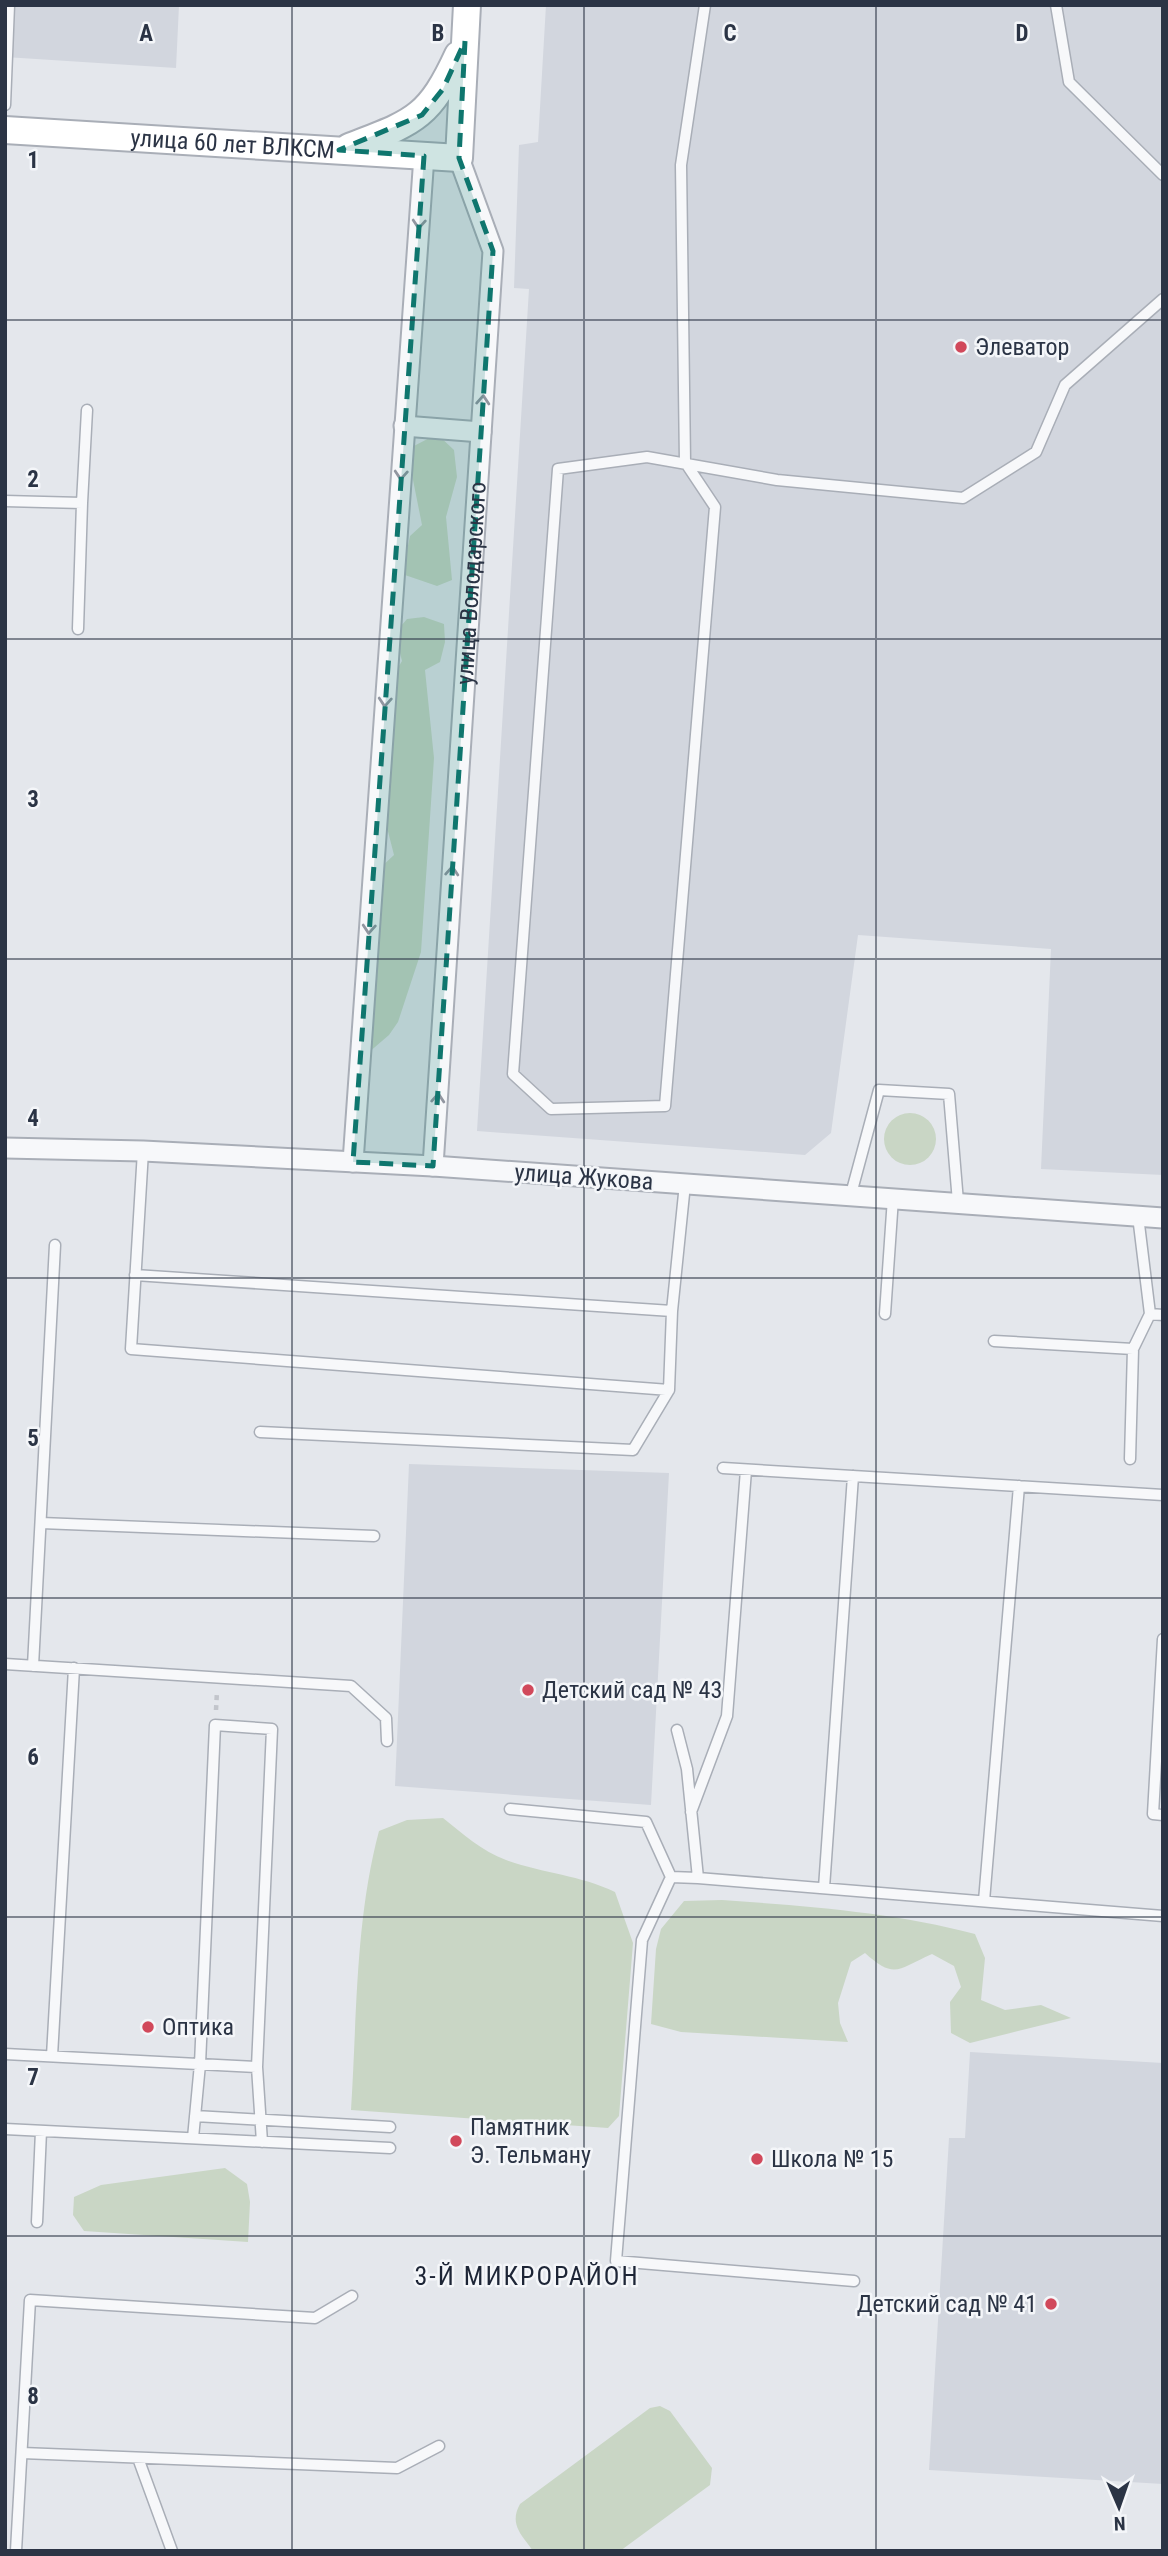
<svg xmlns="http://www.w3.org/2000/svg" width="1168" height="2556" font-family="'Roboto Condensed',sans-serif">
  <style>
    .built { fill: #d2d6de }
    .green { fill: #c9d6c5 }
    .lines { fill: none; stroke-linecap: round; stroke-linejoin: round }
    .lane-casing { stroke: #a9aeb7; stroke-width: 13 }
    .street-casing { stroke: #a9aeb7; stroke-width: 23 }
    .secondary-casing { stroke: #a9aeb7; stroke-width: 30 }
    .path { stroke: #c2c5cb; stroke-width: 4.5; stroke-dasharray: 5 5; stroke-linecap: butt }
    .lane { stroke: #f7f8fa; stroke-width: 10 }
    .street { stroke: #f7f8fa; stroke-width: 19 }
    .secondary { stroke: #fff; stroke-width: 26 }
    .oneway { stroke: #9196a0 }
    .marked { fill: #0f766e; fill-opacity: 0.2; stroke: #0f766e; stroke-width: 5; stroke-dasharray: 14 9; stroke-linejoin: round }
    .grid { fill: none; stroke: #2b3445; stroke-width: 2; stroke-opacity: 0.55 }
    .poi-dot { fill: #d1495b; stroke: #f4f6f9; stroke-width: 2.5 }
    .labels { text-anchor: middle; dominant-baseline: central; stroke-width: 5; stroke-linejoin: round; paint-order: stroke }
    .street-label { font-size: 24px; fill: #2b3445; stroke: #f4f6f9 }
    .poi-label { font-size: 24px; fill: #2b3445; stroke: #f4f6f9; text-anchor: start }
    .neighbourhood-label { font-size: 26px; letter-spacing: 2px; fill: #1d2536; stroke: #f4f6f9 }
    .grid-label { font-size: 23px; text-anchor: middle; font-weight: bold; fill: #2b3445; stroke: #f4f6f9; stroke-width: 5; stroke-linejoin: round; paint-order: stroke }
  </style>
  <rect width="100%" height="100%" fill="#e4e7ec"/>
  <path class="built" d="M 5,5 L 179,5 L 176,68 L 5,57 Z
    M 546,5 L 1163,5 L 1163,1175 L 1041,1169 L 1051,949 L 858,935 L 831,1133 L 805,1155 L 477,1131 L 529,289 L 514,288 L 519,145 L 538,142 Z
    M 409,1464 L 669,1473 L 651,1805 L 395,1786 Z
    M 970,2052 L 1163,2063 L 1163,2484 L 929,2470 L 949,2138 L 965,2138 Z"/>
  <path class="green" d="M 437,434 L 454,450 L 457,477 L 446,517 L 452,580 L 437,586 L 402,574 L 410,536 L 422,525 L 413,480 L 412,447 Z
    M 424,617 L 444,624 L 445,642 L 440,662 L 425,670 L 434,758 L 421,952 L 398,1022 L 389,1035 L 368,1053 L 380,868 L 394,855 L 383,812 L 387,761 L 395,725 L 393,676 L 402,661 L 395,633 L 407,619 Z
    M884 1139a26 26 0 1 1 52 0a26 26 0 1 1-52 0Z
    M 443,1818 C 463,1834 482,1851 506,1860 C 542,1873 580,1875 615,1892 L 633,1943 L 619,2116 L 608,2128 L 351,2110 C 357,2018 355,1921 379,1831 L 407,1820 Z
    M 722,1900 C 806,1906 893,1912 975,1934 L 985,1958 L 981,2000 L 1005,2010 L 1041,2005 L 1071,2018 L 970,2043 L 951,2033 L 950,2002 L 961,1987 L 954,1966 L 932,1954 C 898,1969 895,1980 865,1953 L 851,1962 L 838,2003 L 840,2023 L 848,2042 L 681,2032 L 651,2024 L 656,1949 L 661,1929 L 684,1901 Z
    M 225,2168 L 247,2184 L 250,2202 L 248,2242 L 84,2231 L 73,2215 L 74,2197 L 101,2185 Z
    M 660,2406 L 670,2411 L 712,2468 L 710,2485 L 620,2551 L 533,2551 C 521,2534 509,2524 520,2504 L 650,2408 Z"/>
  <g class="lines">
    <defs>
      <path id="lane" d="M 705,5 L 681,165 L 685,462 L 715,507 L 665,1106 L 551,1109 L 513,1074 L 558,469 L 647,457 L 777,480 L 963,498 L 1036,452 L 1065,385 L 1163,299
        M 1056,5 L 1069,82 L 1163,175
        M 5,105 L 9,5
        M 5,501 L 82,503 L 87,410
        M 78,629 L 82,503
        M 143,1151 L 131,1349 L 669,1390
        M 851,1194 L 879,1090 L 949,1094 L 958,1202
        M 135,1275 L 672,1311
        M 885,1314 L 893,1198
        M 1150,1314 L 1163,1315
        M 994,1341 L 1133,1349 L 1150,1314 L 1138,1216
        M 260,1432 L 633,1450 L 669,1390 L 672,1311 L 685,1184
        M 1130,1459 L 1133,1349
        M 723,1468 L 1163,1495
        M 41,1523 L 374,1536
        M 1163,1639 L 1153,1814 L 1163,1815
        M 5,1664 L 351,1686 L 386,1718 L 387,1741
        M 33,1666 L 55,1245
        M 677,1730 L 687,1769 L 698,1878 L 1163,1916
        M 510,1809 L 646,1822 L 671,1877 L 698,1878
        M 691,1812 L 727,1716 L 746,1470
        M 671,1877 L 642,1940 L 616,2261 L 854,2281
        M 824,1888 L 853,1476
        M 984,1901 L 1019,1486
        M 5,2054 L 257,2067 L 262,2142
        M 52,2056 L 74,1668
        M 195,2116 L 390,2127
        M 5,2129 L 390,2148
        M 193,2138 L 200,2064 L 215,1725 L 272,1729 L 257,2067
        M 37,2222 L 41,2131
        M 22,2453 L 397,2468 L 439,2446
        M 138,2458 L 172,2551
        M 16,2551 L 30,2300 L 315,2318 L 352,2296"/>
      <g id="street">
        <path d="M 404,426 L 481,432"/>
        <path d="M 5,1148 L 143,1151 L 433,1166 L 1163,1218"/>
        <path d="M 353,1162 L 424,156"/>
        <path id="s1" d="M 433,1166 L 493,251 L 459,158"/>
      </g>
      <g id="secondary">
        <path id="s2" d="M 5,130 L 459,158 L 467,5"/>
        <path d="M 349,147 C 413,122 428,120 458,55"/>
      </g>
    </defs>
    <use href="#lane" class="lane-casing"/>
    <use href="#street" class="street-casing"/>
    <use href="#secondary" class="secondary-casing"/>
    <path class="path" d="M 216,1710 L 217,1691"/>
    <use href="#lane" class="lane"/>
    <use href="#street" class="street"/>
    <use href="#secondary" class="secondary"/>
  </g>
  <defs><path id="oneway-chevron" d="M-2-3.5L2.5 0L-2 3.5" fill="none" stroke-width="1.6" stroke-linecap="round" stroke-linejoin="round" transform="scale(1.75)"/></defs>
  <g class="oneway">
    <use href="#oneway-chevron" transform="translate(419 224) rotate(94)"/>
    <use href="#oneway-chevron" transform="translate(483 400) rotate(-86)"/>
    <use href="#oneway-chevron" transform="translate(401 475) rotate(94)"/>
    <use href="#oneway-chevron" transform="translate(385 702) rotate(94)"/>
    <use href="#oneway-chevron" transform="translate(452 871) rotate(-86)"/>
    <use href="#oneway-chevron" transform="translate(369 929) rotate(94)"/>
    <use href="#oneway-chevron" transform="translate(438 1098) rotate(-86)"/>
  </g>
  <path class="marked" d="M 465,41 L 459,158 L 493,251 L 433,1166 L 353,1162 L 424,156 L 339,150 L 422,115 L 443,89 Z"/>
  <path class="grid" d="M 292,5 L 292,2551M 584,5 L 584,2551M 876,5 L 876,2551M 5,320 L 1163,320M 5,639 L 1163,639M 5,959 L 1163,959M 5,1278 L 1163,1278M 5,1598 L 1163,1598M 5,1917 L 1163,1917M 5,2236 L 1163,2236"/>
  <g class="poi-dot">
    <circle cx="961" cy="347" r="7"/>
    <circle cx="528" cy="1690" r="7"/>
    <circle cx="148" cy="2027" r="7"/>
    <circle cx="456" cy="2141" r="7"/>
    <circle cx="757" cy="2159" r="7"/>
    <circle cx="1051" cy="2304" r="7"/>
  </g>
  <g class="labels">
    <g class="street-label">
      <text stroke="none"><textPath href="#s2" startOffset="228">улица 60 лет ВЛКСМ</textPath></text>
      <text stroke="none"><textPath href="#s1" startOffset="584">улица Володарского</textPath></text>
      <text transform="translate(584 1177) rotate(4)">улица Жукова</text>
    </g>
    <g class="poi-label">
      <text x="975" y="347">Элеватор</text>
      <text x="542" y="1690">Детский сад № 43</text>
      <text x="162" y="2027">Оптика</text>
      <text x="470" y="2127">Памятник<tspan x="470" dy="28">Э. Тельману</tspan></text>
      <text x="771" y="2159">Школа № 15</text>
      <text x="1037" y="2304" text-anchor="end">Детский сад № 41</text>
    </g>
    <g class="neighbourhood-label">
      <text x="527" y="2276">3-Й МИКРОРАЙОН</text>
    </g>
  </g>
  <g class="grid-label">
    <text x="146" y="41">A</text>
    <text x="438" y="41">B</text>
    <text x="730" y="41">C</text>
    <text x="1022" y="41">D</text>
    <text x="33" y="168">1</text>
    <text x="33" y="487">2</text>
    <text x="33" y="807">3</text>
    <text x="33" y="1126">4</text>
    <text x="33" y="1446">5</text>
    <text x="33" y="1765">6</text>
    <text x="33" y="2085">7</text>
    <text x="33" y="2404">8</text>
  </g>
  <rect width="1168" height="2556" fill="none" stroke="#2b3445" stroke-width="14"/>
  <g transform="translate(1119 2507) rotate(178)" stroke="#f4f6f9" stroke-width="5" paint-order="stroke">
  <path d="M0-5L12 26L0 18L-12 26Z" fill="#2b3445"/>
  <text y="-10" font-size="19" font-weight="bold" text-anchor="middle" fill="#2b3445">N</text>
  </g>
</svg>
